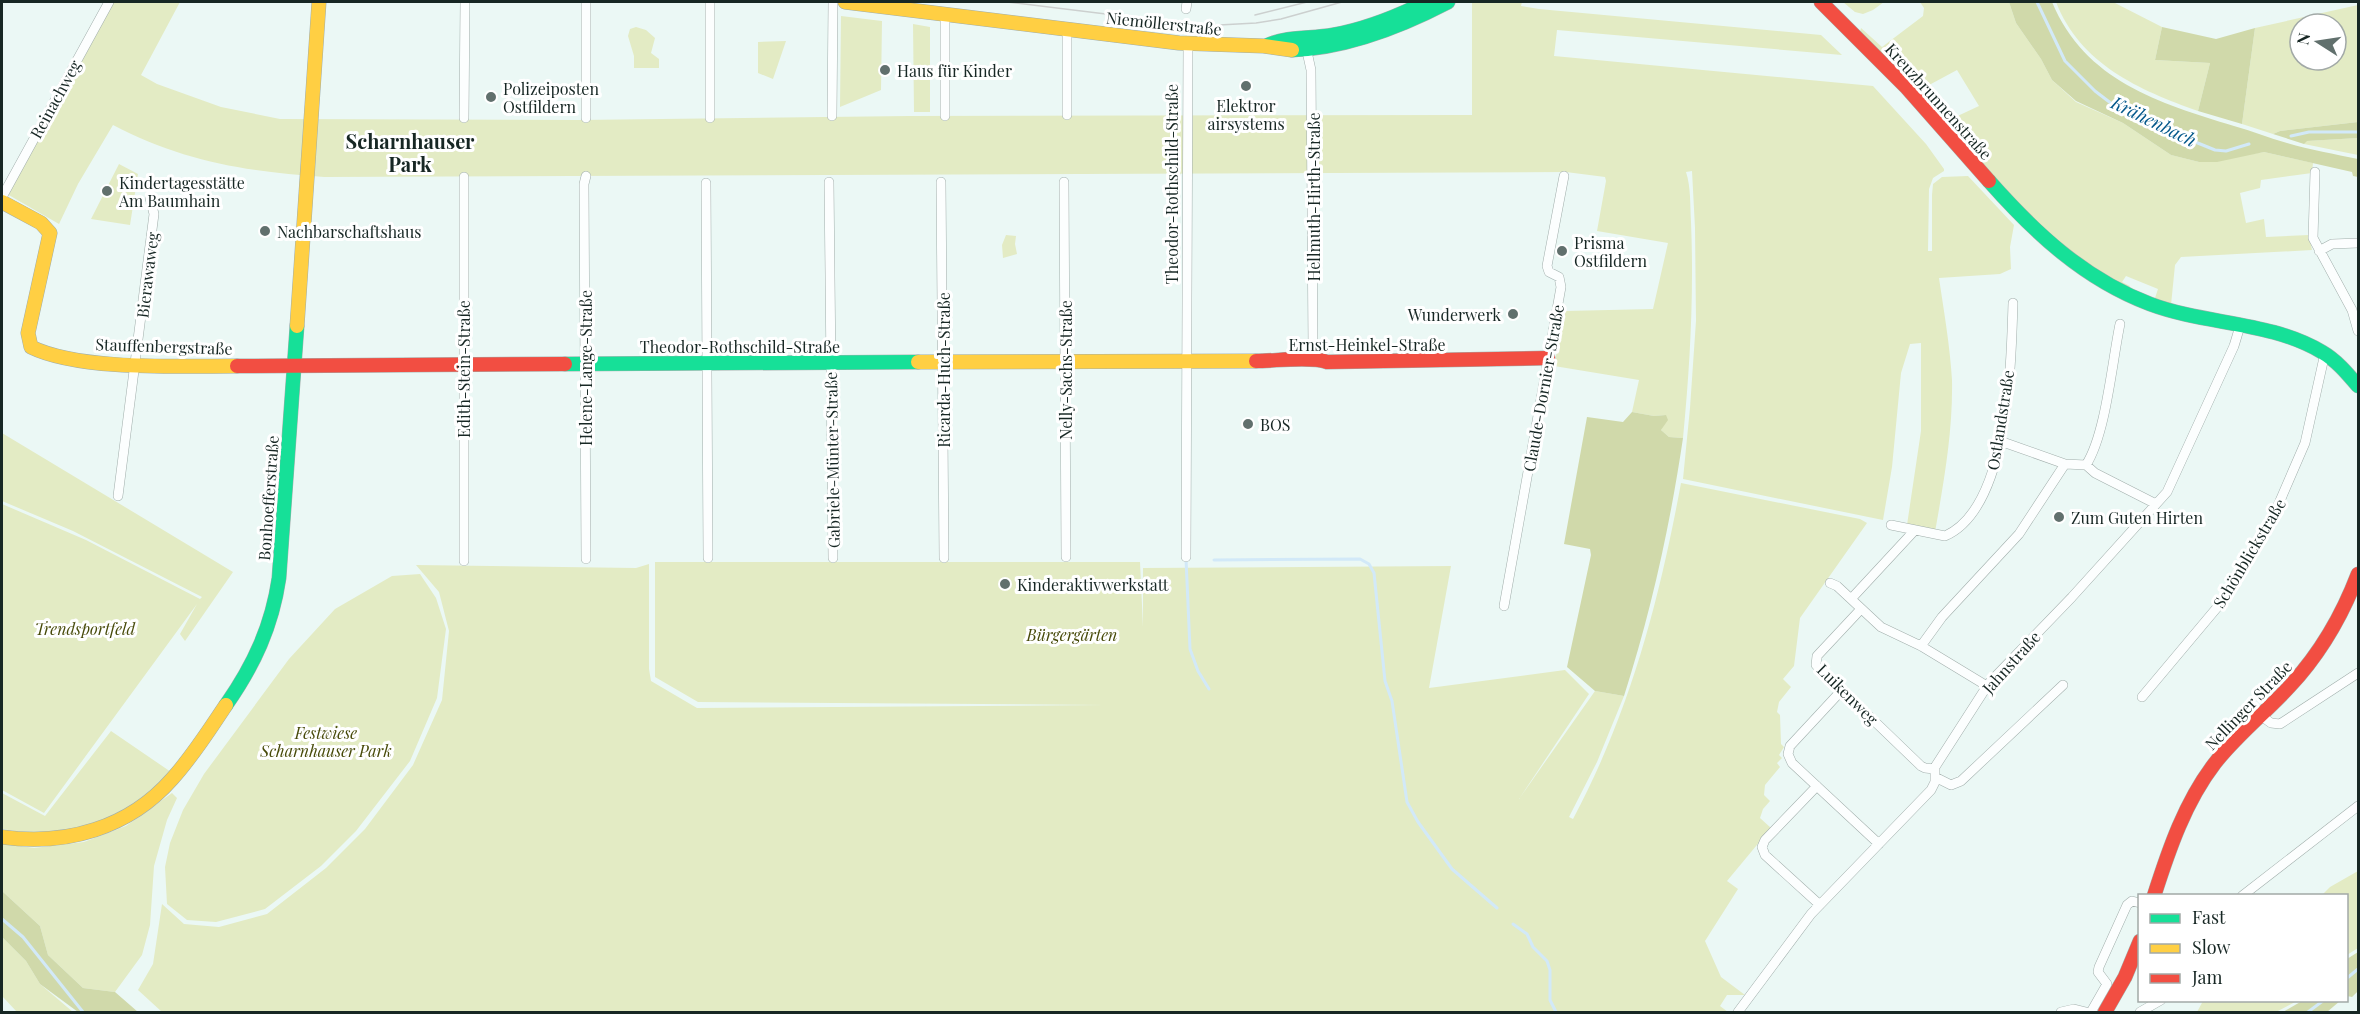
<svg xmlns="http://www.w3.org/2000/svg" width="2360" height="1014" font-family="'Playfair Display',serif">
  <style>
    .green { fill: #e3ebc4; fill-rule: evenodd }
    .forest { fill: #d0d9aa }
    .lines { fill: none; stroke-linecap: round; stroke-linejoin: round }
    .stream { stroke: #d2e9f8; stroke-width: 3 }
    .street-casing { stroke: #a1aeab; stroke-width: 10 }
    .fast-casing { stroke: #a1aeab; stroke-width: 15 }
    .slow-casing { stroke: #a1aeab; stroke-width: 15 }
    .jam-casing { stroke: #a1aeab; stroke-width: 15 }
    .street { stroke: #fcfefe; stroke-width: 9 }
    .fast { stroke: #16e098; stroke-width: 14 }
    .slow { stroke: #ffcf43; stroke-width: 14 }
    .jam { stroke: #f24e42; stroke-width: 14 }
    .tram { stroke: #ccd0cf; stroke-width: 1.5 }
    .poi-dot { fill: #61706d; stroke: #fff; stroke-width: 2 }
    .labels { text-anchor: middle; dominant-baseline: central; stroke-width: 6; stroke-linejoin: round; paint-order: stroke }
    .street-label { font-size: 16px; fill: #172724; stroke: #fff }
    .poi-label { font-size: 16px; fill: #172724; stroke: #fff; text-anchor: start }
    .park-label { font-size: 16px; font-style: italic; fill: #474a09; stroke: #fff }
    .water-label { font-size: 18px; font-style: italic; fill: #04588b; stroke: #fff }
    .quarter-label { font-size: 20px; font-weight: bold; fill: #172724; stroke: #fff }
  </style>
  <rect width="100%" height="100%" fill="#ebf8f5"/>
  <path class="green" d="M 111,2 L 180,2 L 141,75 L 157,84 L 221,107 L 280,119 L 579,120 L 909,116 L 1472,115 L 1472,2 L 1522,2 L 1521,6 L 1539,9 L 1821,35 L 1842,55 L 1557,30 L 1554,56 L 1873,86 L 1926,144 L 1944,169 L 1944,171 L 1933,178 L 1929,189 L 1928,251 L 1932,251 L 1932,195 L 1933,184 L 1942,177 L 1968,176 L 2014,225 L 2010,247 L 2011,269 L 2000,274 L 1939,278 C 1944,312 1950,346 1952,380 C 1953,431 1944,481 1935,532 L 1907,525 L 1921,431 L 1921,343 L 1910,344 L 1901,373 L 1892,467 L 1883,520 L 1683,479 L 1690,408 L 1696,321 L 1695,228 L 1692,171 L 1686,172 C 1691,187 1690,206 1691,222 C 1694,295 1690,366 1683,438 L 1669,437 L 1661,430 L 1666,415 L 1654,416 L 1632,412 L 1639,380 L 1554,366 L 1565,311 L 1653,309 L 1668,243 L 1597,231 L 1606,181 L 1605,177 L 1566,172 L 324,177 C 248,172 181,161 113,125 L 78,184 L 59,224 L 7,194 Z
    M 1843,2 L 1884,2 L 1873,10 L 1863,14 L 1855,12 Z
    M 1920,2 L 2009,2 L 2016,23 L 2041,59 L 2052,80 L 2076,102 L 2123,123 L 2171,155 L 2199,162 L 2264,152 L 2313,163 L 2312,173 L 2261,180 L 2260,188 L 2240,193 L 2246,223 L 2264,219 L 2266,237 L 2309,235 L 2312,250 L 2181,257 L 2175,265 L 2171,305 L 2155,298 L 2158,289 L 2126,276 L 2122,282 L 2130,286 L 2128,290 L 2091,270 L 2040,230 L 1953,132 L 1957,128 L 1949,120 L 1979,106 L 1957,70 L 1918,91 L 1860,32 L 1861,28 L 1882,47 L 1923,16 L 1924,8 Z
    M 2056,2 L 2113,2 L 2162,27 L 2155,60 L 2210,63 L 2198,111 C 2139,90 2080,64 2056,2 Z
    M 2358,5 L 2358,122 L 2280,131 L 2273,134 L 2242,124 L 2255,28 ZM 2300,24 L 2336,24 L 2336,60 L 2300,60 Z
    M 841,16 L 882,21 L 881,90 L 840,107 Z
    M 913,24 L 930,27 L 930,112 L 914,112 Z
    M 636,27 L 646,30 L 655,38 L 651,53 L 659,59 L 659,68 L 634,68 L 634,56 L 628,36 L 630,29 Z
    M 786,41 L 773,79 L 758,73 L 758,42 Z
    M 2358,138 L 2358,155 L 2304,144 L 2306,141 Z
    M 119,164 L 138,174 L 130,225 L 91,219 Z
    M 1006,235 L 1016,236 L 1015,244 L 1017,254 L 1003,258 L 1002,245 Z
    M 2,433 L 233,572 L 185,641 L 180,634 L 197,604 L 44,813 L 2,790 L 2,504 L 86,540 L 200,599 L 202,597 L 73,531 L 2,501 Z
    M 1681,483 L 1860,519 L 1867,523 L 1800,618 L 1794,666 L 1783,679 L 1791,687 L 1779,702 L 1777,712 L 1780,715 L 1781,744 L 1784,747 L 1779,755 L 1782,758 L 1777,763 L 1780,767 L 1765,785 L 1764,795 L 1770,801 L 1763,809 L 1760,818 L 1771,828 L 1727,881 L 1738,889 L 1705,941 L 1721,977 L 1745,995 L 1727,995 L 1720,1006 L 1728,1012 L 162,1012 L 138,990 L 153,964 L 162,904 L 184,924 L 219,927 L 267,914 L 326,868 L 365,829 L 413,765 L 442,700 L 449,631 L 439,592 L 416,565 L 636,568 L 649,564 L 649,669 L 651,681 L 697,708 L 1105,705 L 698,702 L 655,677 L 655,562 L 1140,562 L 1143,627 L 1143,568 L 1451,566 L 1429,688 L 1565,670 L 1589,694 L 1519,799 L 1595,691 L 1624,696 L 1597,762 L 1569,817 L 1573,819 C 1630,712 1659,602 1681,483 Z
    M 420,574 L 436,598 L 446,629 L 437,698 L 410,761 L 356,831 L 321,866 L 265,909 L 216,922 L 187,920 L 167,904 L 165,867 L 170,843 L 183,810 L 204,774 L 289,659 L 335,609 L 392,576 Z
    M 111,731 L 171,772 C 157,785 143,802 126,812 C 86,835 47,837 2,829 L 2,793 L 45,816 Z
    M 172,793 L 177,798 L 167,820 L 154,866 L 150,925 L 142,955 L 115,992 L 83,988 L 48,955 L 40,926 L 2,891 L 2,843 L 34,848 L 84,842 L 126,826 Z
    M 2358,871 L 2358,948 L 2347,955 L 2346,896 L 2322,895 L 2330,887 Z
    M 2,937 L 26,961 L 40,984 L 73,1012 L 17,1012 L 2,996 Z
    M 2203,1001 L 2203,1000 L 2297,1001 L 2276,1012 L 2197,1012 Z"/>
  <path class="forest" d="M 2009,2 L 2052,2 C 2085,81 2159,103 2234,126 C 2252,131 2269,138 2287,143 C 2310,150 2335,154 2358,159 L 2358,177 L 2353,176 L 2352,172 L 2264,152 L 2217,162 L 2199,162 L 2171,155 L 2123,123 L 2076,101 L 2052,80 L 2041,59 L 2016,23 Z
    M 2162,27 L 2216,39 L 2255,28 L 2242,124 L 2198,111 L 2210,63 L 2155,60 Z
    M 2358,122 L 2358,138 L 2307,141 L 2304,144 L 2273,134 L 2280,131 Z
    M 1632,412 L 1654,416 L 1666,415 L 1668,420 L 1661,430 L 1669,437 L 1683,438 C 1670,526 1651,612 1624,696 L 1595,691 L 1567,667 L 1591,555 L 1590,549 L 1564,544 L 1587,417 L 1623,422 Z
    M 2,891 L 40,926 L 48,955 L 83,988 L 115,992 L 138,1012 L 78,1012 L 40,984 L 26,961 L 2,937 Z
    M 2358,952 L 2358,991 L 2352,997 L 2347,996 L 2347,959 Z
    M 2302,1001 L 2302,1000 L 2340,1001 L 2327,1012 L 2283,1012 Z"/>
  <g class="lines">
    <path class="stream" d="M 2037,2 L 2065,61 L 2095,91 L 2112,104 L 2141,120 L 2215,150 L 2226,151 L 2249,144
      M 2291,136 L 2309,132 L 2358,132
      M 1186,559 L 1190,649 L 1198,671 L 1209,689
      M 1214,560 L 1360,559 L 1369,564 L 1374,573 L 1385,681 L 1392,701 L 1407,802 L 1418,822 L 1452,869 L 1497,908
      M 2,919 L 23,937 L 83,1012
      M 1513,924 L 1527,934 L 1533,947 L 1547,961 L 1550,970 L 1550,1000 L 1556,1012
      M 2346,979 L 2358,969
      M 2,1011 L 3,1012
      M 2308,1012 L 2324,1000"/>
    <defs>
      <path id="street" d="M 1186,9 L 1187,2
        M 1067,29 L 1067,115
        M 1306,47 L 1311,70 L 1313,350 L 1316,358
        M 832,116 L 833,2
        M 945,116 L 945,14
        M 464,118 L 465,2
        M 586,118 L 586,2
        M 710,118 L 710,2
        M 2315,172 L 2313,238 L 2352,310 L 2358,331
        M 464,177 L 464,561
        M 829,182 L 833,558
        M 941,182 L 944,558
        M 1064,182 L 1066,557
        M 706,183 L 708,558
        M 2,197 L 109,2
        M 2319,251 L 2332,244 L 2358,243
        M 2000,441 L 2065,464 L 2086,465 L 2095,473 L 2156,504
        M 2086,465 C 2106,434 2112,362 2120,324
        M 118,496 L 154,214 L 150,198
        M 1891,525 L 1945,536 C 2009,508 2011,364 2013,303
        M 1186,557 L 1188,44
        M 586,559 L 584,184 L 586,176
        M 1830,583 L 1837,586 L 1881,627 L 1921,646 L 1987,686
        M 1851,599 L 1915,530
        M 1504,606 L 1561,287 L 1559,277 L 1549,272 L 1547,266 L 1564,176
        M 1861,609 L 1817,656 L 1816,665 L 1921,766 L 1925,768 L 1934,769
        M 1921,646 L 1942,617 L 2019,534 L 2065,464
        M 1842,690 L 1790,746 L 1788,754 L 1792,763 L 1879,844
        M 2142,697 L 2220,604 L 2273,517 L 2305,443 L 2325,353
        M 2260,715 L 2271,723 L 2280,724 L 2358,673
        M 1935,777 L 1951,785 L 1961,781 L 2063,685
        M 1817,786 L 1765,840 L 1762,847 L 1765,855 L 1820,905
        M 2242,896 L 2358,806
        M 1738,1012 L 1811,914 L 1931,790 L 1935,782 L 1935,767 L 1989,683 L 2072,597 L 2167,492 L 2234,346 L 2240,326
        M 2061,1012 L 2074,1009 L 2086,1012
        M 2091,1012 L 2107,984 L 2098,972 L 2099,967 L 2127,905 L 2132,901 L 2140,903
        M 2140,1012 L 2161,1000"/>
      <path id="fast" d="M 1268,45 C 1288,36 1311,39 1333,35 C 1366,29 1396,17 1426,2
        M 1292,50 C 1347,48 1400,27 1448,2
        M 1989,181 C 2035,233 2084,279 2150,304 C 2206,325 2270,321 2322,352 C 2336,360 2347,373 2358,386
        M 565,364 L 918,362
        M 226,705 C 254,665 272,626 279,578 L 297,326"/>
      <path id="slow" d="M 845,2 L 1179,43 L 1264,46 L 1292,50
        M 2,202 L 41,223 L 50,233 L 28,333 L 31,347 C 80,371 182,366 237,366
        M 297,326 L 319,2
        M 918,362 L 1256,361
        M 2,837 C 66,846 129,828 172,779 C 193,756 209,730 226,705"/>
      <path id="jam" d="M 1821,2 L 1907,88 L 1989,181
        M 1256,361 C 1275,361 1312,356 1327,362 L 1548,358
        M 237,366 L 565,364
        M 2154,896 C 2169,849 2185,802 2215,763 C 2237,735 2265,713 2289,687 C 2320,654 2342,616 2358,574
        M 2105,1012 L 2125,977 L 2140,941"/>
    </defs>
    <use href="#street" class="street-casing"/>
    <use href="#fast" class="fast-casing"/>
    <use href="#slow" class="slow-casing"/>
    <use href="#jam" class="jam-casing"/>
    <use href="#street" class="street"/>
    <use href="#fast" class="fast"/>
    <use href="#slow" class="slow"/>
    <use href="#jam" class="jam"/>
    <path class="tram" d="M 1007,2 L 1163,21 L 1219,25 L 1256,23 L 1281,19 L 1342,2
      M 1255,15 L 1307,2"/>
  </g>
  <g class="poi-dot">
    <circle cx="885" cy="70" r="6"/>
    <circle cx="1246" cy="86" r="6"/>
    <circle cx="491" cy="97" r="6"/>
    <circle cx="107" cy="191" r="6"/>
    <circle cx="265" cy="231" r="6"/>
    <circle cx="1562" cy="251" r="6"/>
    <circle cx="1513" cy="314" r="6"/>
    <circle cx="1248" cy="424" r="6"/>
    <circle cx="2059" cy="517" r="6"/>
    <circle cx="1005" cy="584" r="6"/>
  </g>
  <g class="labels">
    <g class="street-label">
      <text transform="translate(1164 23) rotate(6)">Niemöllerstraße</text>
      <text transform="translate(55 99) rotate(-61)">Reinachweg</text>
      <text transform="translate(1939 101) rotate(48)">Kreuzbrunnenstraße</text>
      <text transform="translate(1171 184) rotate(-90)">Theodor-Rothschild-Straße</text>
      <text transform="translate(1313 197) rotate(-90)">Hellmuth-Hirth-Straße</text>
      <text transform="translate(147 275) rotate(-83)">Bierawaweg</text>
      <text x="1367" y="344">Ernst-Heinkel-Straße</text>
      <text transform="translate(164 346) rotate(2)">Stauffenbergstraße</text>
      <text x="740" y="346">Theodor-Rothschild-Straße</text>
      <text transform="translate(585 368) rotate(-90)">Helene-Lange-Straße</text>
      <text transform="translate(463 369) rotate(-90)">Edith-Stein-Straße</text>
      <text transform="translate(943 370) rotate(-90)">Ricarda-Huch-Straße</text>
      <text transform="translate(1065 370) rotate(-90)">Nelly-Sachs-Straße</text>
      <text transform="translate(1543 388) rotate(-80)">Claude-Dornier-Straße</text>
      <text transform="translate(2000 420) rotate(-81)">Ostlandstraße</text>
      <text transform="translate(832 460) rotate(-91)">Gabriele-Münter-Straße</text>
      <text transform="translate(268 498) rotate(-86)">Bonhoefferstraße</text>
      <text transform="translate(2249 553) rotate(-59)">Schönblickstraße</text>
      <text transform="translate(2011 662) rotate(-48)">Jahnstraße</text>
      <text transform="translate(1848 694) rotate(45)">Luikenweg</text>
      <text transform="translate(2248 705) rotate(-46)">Nellinger Straße</text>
    </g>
    <g class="poi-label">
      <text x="897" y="70">Haus für Kinder</text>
      <text x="503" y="88">Polizeiposten<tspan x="503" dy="18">Ostfildern</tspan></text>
      <text x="1246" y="105" text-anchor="middle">Elektror<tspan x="1246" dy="18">airsystems</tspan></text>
      <text x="119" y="182">Kindertagesstätte<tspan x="119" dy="18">Am Baumhain</tspan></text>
      <text x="277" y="231">Nachbarschaftshaus</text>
      <text x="1574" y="242">Prisma<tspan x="1574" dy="18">Ostfildern</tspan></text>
      <text x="1501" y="314" text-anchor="end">Wunderwerk</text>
      <text x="1260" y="424">BOS</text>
      <text x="2071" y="517">Zum Guten Hirten</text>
      <text x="1017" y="584">Kinderaktivwerkstatt</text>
    </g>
    <g class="park-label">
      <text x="85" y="628">Trendsportfeld</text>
      <text x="1072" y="634">Bürgergärten</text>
      <text x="326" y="732">Festwiese<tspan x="326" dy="18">Scharnhauser Park</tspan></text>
    </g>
    <g class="water-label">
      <text transform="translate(2154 121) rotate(26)">Krähenbach</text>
    </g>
    <g class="quarter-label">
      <text x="410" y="140">Scharnhauser<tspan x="410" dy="23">Park</tspan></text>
    </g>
  </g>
  <rect width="2360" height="1014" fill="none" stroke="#172724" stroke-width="6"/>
  <rect x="2138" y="894" width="210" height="108" fill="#ffffff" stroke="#a2a9a7" stroke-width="1.5"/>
  <rect x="2150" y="914" width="30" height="9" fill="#16e098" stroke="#a2a9a7" stroke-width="1.5"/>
  <text x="2192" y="924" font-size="18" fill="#172724">Fast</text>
  <rect x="2150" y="944" width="30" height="9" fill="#ffcf43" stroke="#a2a9a7" stroke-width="1.5"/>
  <text x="2192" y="954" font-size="18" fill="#172724">Slow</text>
  <rect x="2150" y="974" width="30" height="9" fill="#f24e42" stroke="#a2a9a7" stroke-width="1.5"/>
  <text x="2192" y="984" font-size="18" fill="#172724">Jam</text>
  <g transform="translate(2318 42) rotate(282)"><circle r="28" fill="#ffffff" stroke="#a2a9a7" stroke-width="1.5"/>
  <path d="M0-4.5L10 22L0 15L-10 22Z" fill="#61706d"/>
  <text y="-9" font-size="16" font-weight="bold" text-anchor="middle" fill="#172724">N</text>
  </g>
</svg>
